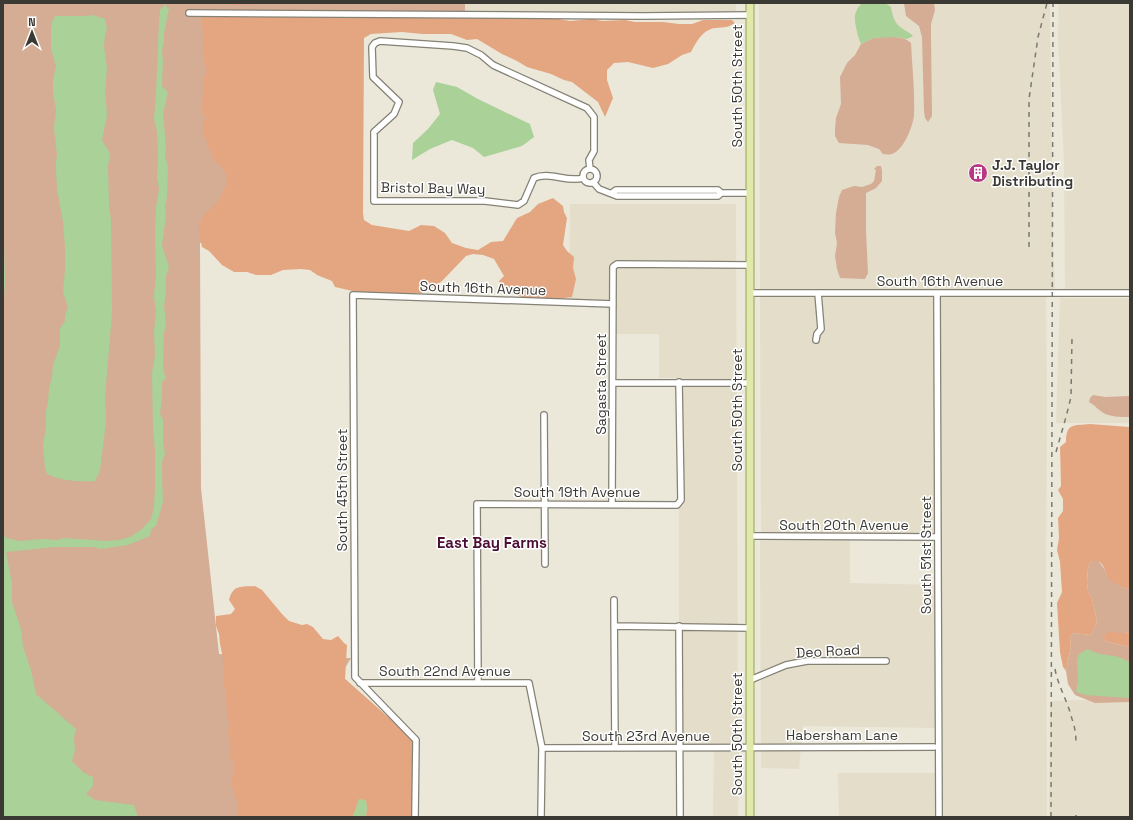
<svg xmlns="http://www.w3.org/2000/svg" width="1133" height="820" font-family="'Space Grotesk',sans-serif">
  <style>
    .built { fill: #e3ddc9 }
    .green { fill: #d5ac94 }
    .forest { fill: #e4a681 }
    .water { fill: #a9d198 }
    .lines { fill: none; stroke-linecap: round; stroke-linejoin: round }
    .minor-casing { stroke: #848175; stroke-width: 8 }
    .major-casing { stroke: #99a15c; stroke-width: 9 }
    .minor { stroke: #fff; stroke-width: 5.5 }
    .major { stroke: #e0e8aa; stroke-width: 7 }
    .rail { stroke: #7b7971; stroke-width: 1.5; stroke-dasharray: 5 5; stroke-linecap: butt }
    .labels { text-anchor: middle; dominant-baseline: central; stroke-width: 3; stroke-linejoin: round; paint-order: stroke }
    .street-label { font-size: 14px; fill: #3a3934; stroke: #fff }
    .poi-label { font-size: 14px; font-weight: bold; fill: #3a3934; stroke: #fff; text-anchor: start }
    .neighbourhood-label { font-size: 15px; font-weight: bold; fill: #4b0d32; stroke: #fff }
  </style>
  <rect width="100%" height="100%" fill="#ebe8da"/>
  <path class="built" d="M 465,3 L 736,3 L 736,12 L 465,15 Z
    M 759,3 L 1050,3 L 1053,249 L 1055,289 L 943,291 L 760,290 Z
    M 1059,3 L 1130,3 L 1130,291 L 1064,291 L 1065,290 L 1064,163 L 1058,36 Z
    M 570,204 L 736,204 L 738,746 L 679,747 L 679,378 L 659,378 L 659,334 L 610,334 L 609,310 L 605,307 L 569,307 Z
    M 813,293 L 935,294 L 937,535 L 861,535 L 761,532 L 760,298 L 763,296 Z
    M 938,293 L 1046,294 L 1047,407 L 1046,577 L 1047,817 L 939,817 Z
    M 1060,298 L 1130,298 L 1130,423 L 1056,423 Z
    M 760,540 L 850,540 L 850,583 L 938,585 L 938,728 L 803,726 L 799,769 L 761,768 Z
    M 1084,700 L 1130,700 L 1130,817 L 1049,817 L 1050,701 Z
    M 714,751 L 739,751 L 738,817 L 713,817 Z
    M 838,773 L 937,773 L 937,817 L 839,817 Z"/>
  <path class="green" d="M 3,3 L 465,3 L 465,15 L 313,15 L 312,244 L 200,243 L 201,488 L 219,654 L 286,658 L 351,658 L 345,668 L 345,679 L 415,741 L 366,817 L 367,807 L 360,799 L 353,816 L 352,817 L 3,817 Z
    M 904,3 L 934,3 L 935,10 L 931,24 L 931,38 L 932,116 L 928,122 L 925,118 L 924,111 L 922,37 L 919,26 L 906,16 Z
    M 884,37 C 894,37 904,36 911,43 C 912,66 915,91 914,115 C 913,126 904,150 892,154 C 889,155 886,154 883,154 L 879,149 L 868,145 L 839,143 L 835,136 L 835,129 L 836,118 L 841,104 L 840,77 L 847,63 L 855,55 L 861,44 L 873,38 Z
    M 877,166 L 881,166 L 882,171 L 882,181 L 876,188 L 866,193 L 866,231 L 868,273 L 865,279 L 840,278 L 837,269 L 835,256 L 837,243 L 835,233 L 836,213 L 839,197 L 842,190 L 854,186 L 862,187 L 871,184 L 874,181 L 876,170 L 874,169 Z
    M 1093,395 L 1105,397 L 1130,396 L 1130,417 C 1121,417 1109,417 1102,412 C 1096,408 1096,406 1089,402 L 1090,398 Z
    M 1091,561 L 1099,561 L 1106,572 L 1107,576 L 1123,587 L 1130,590 L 1130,632 L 1103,639 L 1108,642 L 1130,647 L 1130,702 L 1095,703 L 1075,695 L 1068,684 L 1066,671 L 1071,646 L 1070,638 L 1073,633 L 1091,635 L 1097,622 L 1092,598 L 1088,591 L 1087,582 L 1088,568 Z"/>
  <path class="forest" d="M 230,3 L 278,3 L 232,5 Z
    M 205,15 L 518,18 L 559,19 L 570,21 L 592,19 L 602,21 L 625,20 L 635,22 L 663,22 L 679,24 L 692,24 L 703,20 L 732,20 L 735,23 C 727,28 725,27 716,28 C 703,29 697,41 691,52 L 682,55 L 668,64 L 653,68 L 628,62 L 614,63 L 607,70 L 607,80 L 613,98 L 605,117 L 598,102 L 572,82 L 564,80 L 551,74 L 527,67 L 517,61 L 502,54 L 477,39 L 467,40 L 451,34 L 422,34 L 402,32 L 371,34 L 364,38 L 363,213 L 364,220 L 372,225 L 409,231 L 421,225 L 434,226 L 445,233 L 452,243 L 466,248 L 478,250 L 491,242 L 503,241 L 517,218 L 530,212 L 538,204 L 553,198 L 563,206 L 564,212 L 567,218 L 563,245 L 567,251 L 574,257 L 573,268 L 576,279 L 572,297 C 559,299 543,301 530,299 C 520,297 509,292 500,288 L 499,281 L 504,276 L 494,259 L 483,255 L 473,254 L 466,256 L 443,280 L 437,285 L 422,293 L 407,294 L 373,293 L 357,292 L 335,287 L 332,281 L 317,275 L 310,270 L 301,269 L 283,270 L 271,275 L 256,275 L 247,272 L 234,272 L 222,265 L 209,251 L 202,247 L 199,232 L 199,225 L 203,216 L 219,200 L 227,183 L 225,172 L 221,166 L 214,161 L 204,135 L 203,122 L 206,118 L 202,112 L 202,103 L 204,87 L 203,78 L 207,72 L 204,61 L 203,44 L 204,34 L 201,24 L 201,18 Z
    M 1090,424 L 1130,427 L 1130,590 C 1123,587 1110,583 1107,576 C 1105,570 1104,566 1099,561 L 1091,561 L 1088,568 L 1087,582 L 1088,591 L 1092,598 L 1097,622 L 1091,635 L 1073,633 L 1070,638 L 1071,646 L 1066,671 L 1063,667 L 1060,652 L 1057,603 L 1062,592 L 1060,562 L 1057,550 L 1059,538 L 1058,518 L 1063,511 L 1063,499 L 1058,490 L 1061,486 L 1060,447 L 1066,442 C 1066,422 1075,426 1090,424 Z
    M 255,586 L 262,590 L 282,614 L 289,621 L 302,625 L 307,624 L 313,627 L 323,639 L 331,640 L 338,636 L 344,643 L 347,645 L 345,679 L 415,741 L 414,817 L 366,817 L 367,807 L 360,799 L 353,816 L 352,817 L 238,817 L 237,801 L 232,787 L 232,776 L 234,771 L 234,764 L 230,758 L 229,752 L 231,746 L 228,733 L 229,723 L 227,718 L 226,694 L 224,684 L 224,663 L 220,644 L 219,634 L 216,626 L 216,616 L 231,614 L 235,609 L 229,600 C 233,584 242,587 255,586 Z
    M 1108,632 L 1126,633 L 1130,632 L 1130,647 L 1108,642 L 1103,639 L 1104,635 Z"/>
  <path class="water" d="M 166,3 L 166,6 L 169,9 L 164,33 L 164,42 L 162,50 L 163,61 L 162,86 L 168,92 L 163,114 L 166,146 L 165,156 L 168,167 L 167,197 L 165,206 L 166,216 L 162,245 L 169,267 L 166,276 L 166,294 L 164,305 L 166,324 L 164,333 L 163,364 L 164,373 L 166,378 L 162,382 L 162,396 L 160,414 L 163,419 L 163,443 L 165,454 L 162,462 L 162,473 L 163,502 L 156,526 L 151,529 L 150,536 L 128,545 L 100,549 L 94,547 L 55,547 L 6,552 L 12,584 L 12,602 L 21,629 L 23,647 L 31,670 L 36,694 L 76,729 L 74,737 L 75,751 L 72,761 L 84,773 L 93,777 L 93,786 L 86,794 L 95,800 L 134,805 L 138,817 L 3,817 L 3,533 L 6,538 L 20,541 L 42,539 L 58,540 L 63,538 L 94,540 L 105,541 L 119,540 L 130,537 L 142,529 L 151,519 L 154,507 L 155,488 L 155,449 L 153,431 L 152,373 L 155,355 L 154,331 L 156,311 L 154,296 L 156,276 L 155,232 L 156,207 L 159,189 L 157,178 L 158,158 L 157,132 L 154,119 L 156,93 L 159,21 L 160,10 Z
    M 862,3 L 872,4 L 885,3 L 891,7 C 892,13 894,22 899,26 C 903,30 908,31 913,36 L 907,39 L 897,37 L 873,38 L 861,44 C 858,38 854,21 855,15 C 856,10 859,6 862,3 Z
    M 93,15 L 105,19 L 107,28 L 105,35 L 104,47 L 107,68 L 105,90 L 107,115 L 102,140 L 104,144 L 108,149 L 110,157 L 108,165 L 109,205 L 111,220 L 112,313 L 105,397 L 106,422 L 100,471 L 95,481 C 80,482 61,481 47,474 L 45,468 L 43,446 L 46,425 L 46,411 L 48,403 L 49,388 L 52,377 L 53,365 L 60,346 L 60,328 L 65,321 L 65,315 L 68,307 L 63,292 L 65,270 L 65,247 L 63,222 L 57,189 L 56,170 L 56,162 L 57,155 L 54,128 L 56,110 L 53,91 L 53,80 L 56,66 L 51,49 L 51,30 L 52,22 L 55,16 L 86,16 Z
    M 436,82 L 457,87 L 478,99 L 530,124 L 534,137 L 522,146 L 484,157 L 473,148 L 452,140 L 430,149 L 412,160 L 413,143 L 428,129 L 440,114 L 433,90 Z
    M 3,199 L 5,282 L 3,315 Z
    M 1088,649 C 1101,658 1117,652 1130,663 L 1130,697 L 1129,698 L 1085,695 L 1076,692 L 1078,680 L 1077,660 L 1079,654 Z
    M 359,799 L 366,800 L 367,807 L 366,817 L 352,817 L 353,816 Z"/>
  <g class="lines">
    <defs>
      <path id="minor" d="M 189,13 L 643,16 L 750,15
        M583 176a7 7 0 1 1 14 0a7 7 0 1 1-14 0Z
        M 583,178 C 567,183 550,171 534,178 L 524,201 L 518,205 L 485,201 L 374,201 L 374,132 L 394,114 L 399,102 L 373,77 L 372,47 L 375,43 L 380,41 L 453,46 L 467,48 L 481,55 L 493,65 L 587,108 L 594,117 L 594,151 L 589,160 L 590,169
        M 593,182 L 599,189 L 617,196 L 718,196 L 721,193
        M 612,193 L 616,190 L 718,190 L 721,193 L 750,193
        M 750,293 L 1130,293
        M 937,293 L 938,570 L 939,817
        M 816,340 L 817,334 L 821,329 L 818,293
        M 613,383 L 750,383
        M 544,415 L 545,564
        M 612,504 L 613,267 L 617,264 L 750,265
        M 750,536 L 938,537
        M 614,600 L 615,748
        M 614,626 L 750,628
        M 679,626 L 680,815
        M 750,680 L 786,665 L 807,661 L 886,661
        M 360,683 L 529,683 L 542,748 L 541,817
        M 478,683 L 477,504 L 677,505 L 681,500 L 679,382
        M 542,748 L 934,747
        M 415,817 L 416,740 L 355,677 L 353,295 L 613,304"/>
      <path id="major" d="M 750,3 L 750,817"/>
    </defs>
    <use href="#minor" class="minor-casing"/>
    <use href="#major" class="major-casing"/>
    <use href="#minor" class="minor"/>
    <use href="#major" class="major"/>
    <path class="rail" d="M 1029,247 L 1029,99 L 1038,37 L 1047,3
      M 1056,452 L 1066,417 L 1071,397 L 1072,337
      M 1055,669 C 1058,686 1068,702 1072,719 C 1075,727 1076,735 1076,744
      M 1051,817 L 1053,3
      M 1076,817 L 1076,815"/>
  </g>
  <defs>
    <symbol id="building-disc" viewBox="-11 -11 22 22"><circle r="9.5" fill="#b93883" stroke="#fff"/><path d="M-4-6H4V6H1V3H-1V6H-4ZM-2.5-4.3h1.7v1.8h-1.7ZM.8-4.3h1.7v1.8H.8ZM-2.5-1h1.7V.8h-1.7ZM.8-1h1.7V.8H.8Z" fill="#fff"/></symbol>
  </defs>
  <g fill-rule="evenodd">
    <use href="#building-disc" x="967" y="162" width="22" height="22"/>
  </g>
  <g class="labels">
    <g class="street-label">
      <text transform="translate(737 86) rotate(-90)">South 50th Street</text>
      <text transform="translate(433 188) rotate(1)">Bristol Bay Way</text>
      <text x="940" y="281">South 16th Avenue</text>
      <text transform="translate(483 288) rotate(2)">South 16th Avenue</text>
      <text transform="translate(601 384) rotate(-90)">Sagasta Street</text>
      <text transform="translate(737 410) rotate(-90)">South 50th Street</text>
      <text transform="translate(342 490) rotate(-90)">South 45th Street</text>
      <text x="577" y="492">South 19th Avenue</text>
      <text x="844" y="525">South 20th Avenue</text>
      <text transform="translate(926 555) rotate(-90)">South 51st Street</text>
      <text transform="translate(828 651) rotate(-3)">Deo Road</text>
      <text x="445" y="671">South 22nd Avenue</text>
      <text transform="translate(737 734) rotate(-90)">South 50th Street</text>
      <text x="842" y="735">Habersham Lane</text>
      <text x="646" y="736">South 23rd Avenue</text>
    </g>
    <g class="poi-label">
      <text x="992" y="165">J.J. Taylor<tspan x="992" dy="16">Distributing</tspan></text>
    </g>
    <g class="neighbourhood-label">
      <text x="492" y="542">East Bay Farms</text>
    </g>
  </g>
  <rect width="1133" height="820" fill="none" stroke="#3a3934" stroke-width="8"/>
  <g transform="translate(32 32)" stroke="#ffffff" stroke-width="3" paint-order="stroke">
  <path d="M0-3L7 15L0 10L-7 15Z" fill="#3a3934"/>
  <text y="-6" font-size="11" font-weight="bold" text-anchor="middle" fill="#3a3934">N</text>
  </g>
</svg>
